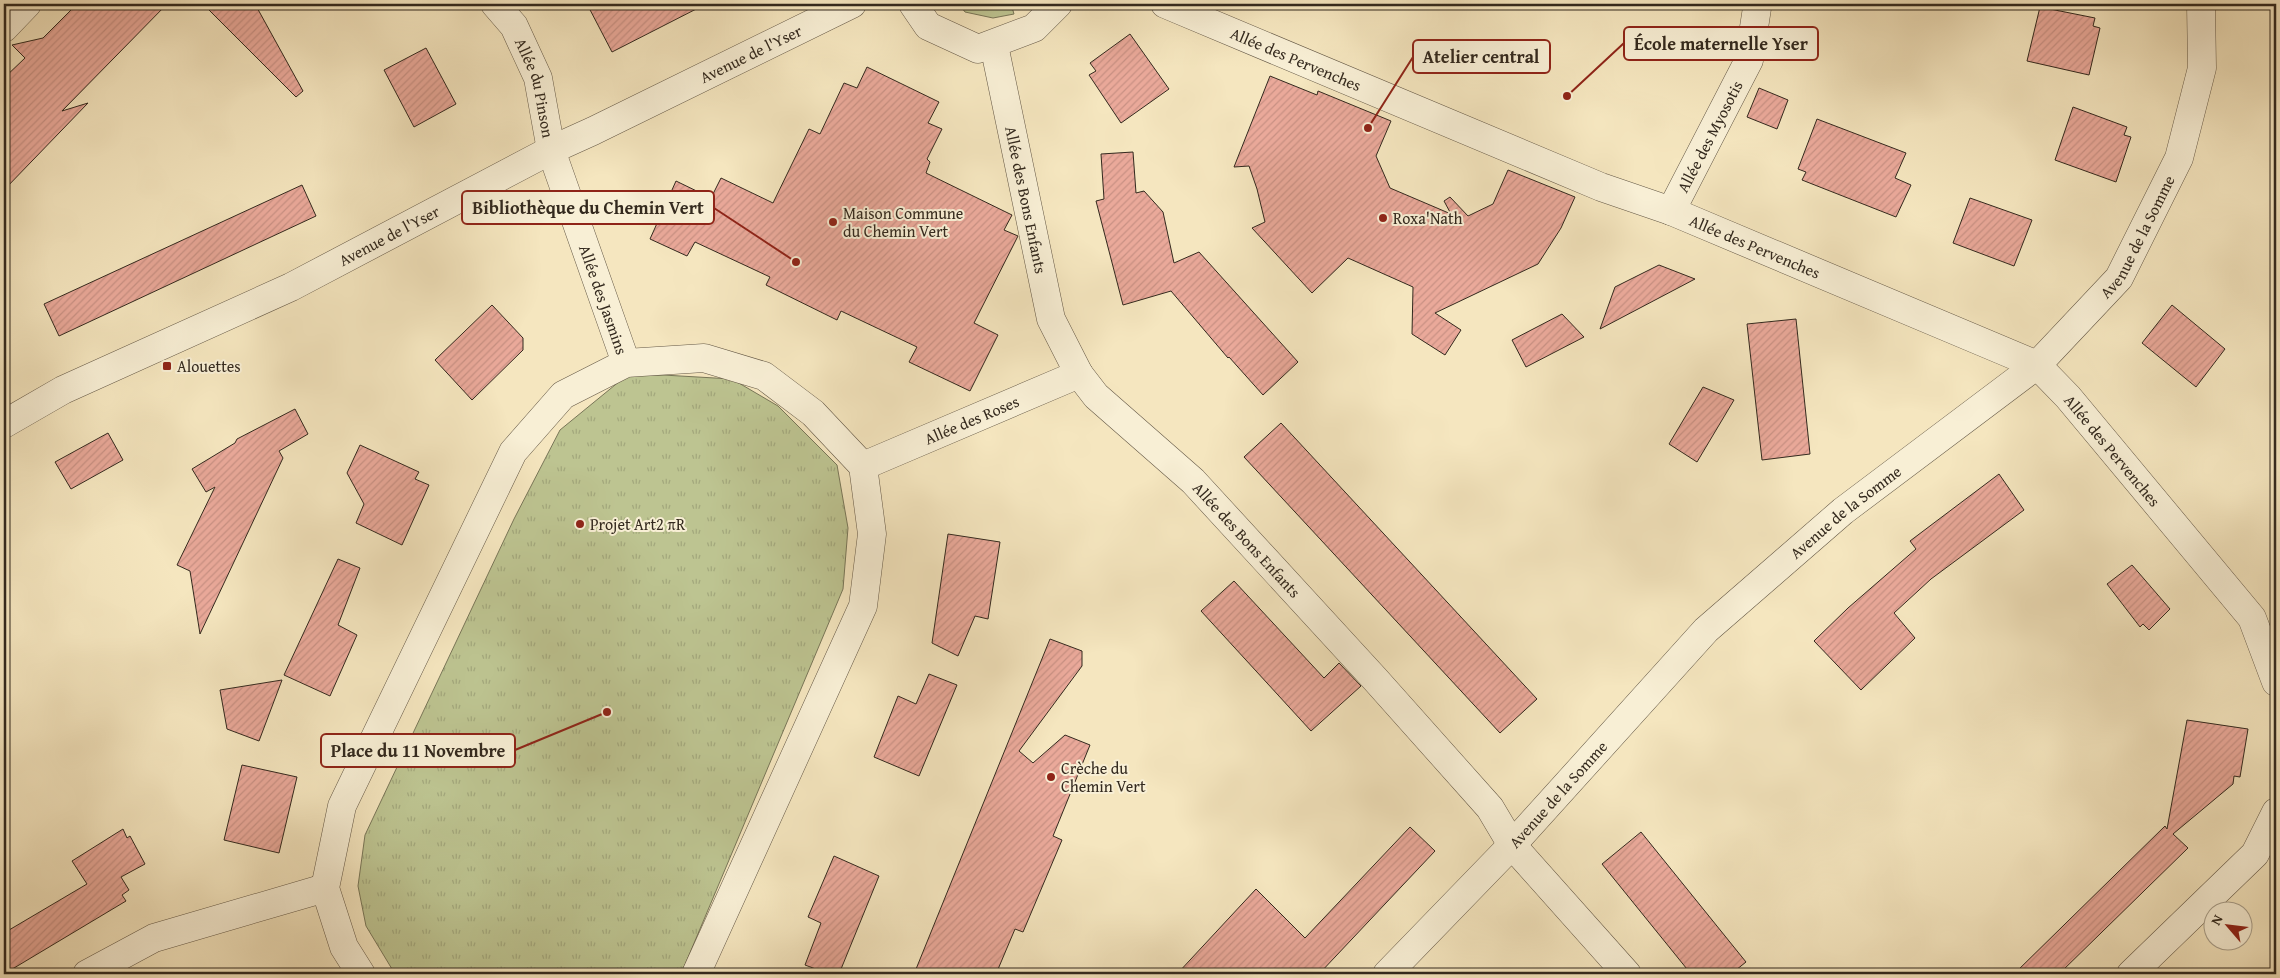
<svg xmlns="http://www.w3.org/2000/svg" width="2280" height="978" font-family="'Gentium Book Plus',serif">
  <style>
    .grass { fill: #bdc491; stroke: #787658 }
    .park { fill: url(#park-tufts); stroke: #787658 }
    .building { fill: url(#building-hatch); stroke: #33291e }
    .lines { fill: none; stroke-linecap: round; stroke-linejoin: round }
    .minor-casing { stroke: #645846; stroke-width: 29 }
    .minor { stroke: #f8efd5; stroke-width: 28 }
    .poi-dot { fill: #8f2418; stroke: #f8efd5; stroke-width: 2 }
    .labels { text-anchor: middle; dominant-baseline: central; stroke-width: 4; stroke-linejoin: round; paint-order: stroke }
    .street-label { font-size: 16px; fill: #33291e; stroke: #f8efd5 }
    .poi-label { font-size: 16px; fill: #33291e; stroke: #f8efd5; text-anchor: start }
    .leader { fill: none; stroke: #8f2418; stroke-width: 2 }
    .callout-dot { fill: #8f2418; stroke: #f8efd5; stroke-width: 2 }
    .callout { fill: #f8efd5; stroke: #8f2418; stroke-width: 2 }
    .callout-label { font-size: 18px; text-anchor: middle; font-weight: bold; fill: #33291e }
  </style>
  <defs>
    <pattern id="park-tufts" width="24" height="20" patternUnits="userSpaceOnUse" patternTransform="scale(1.25)"><rect width="24" height="20" fill="#bdc491"/><path d="M3 7l-1-3M5 7V3M7 7l1-3M15 17l-1-3M17 17v-4M19 17l1-3" fill="none" stroke="#a3a87d"/></pattern>
    <pattern id="building-hatch" width="6" height="6" patternUnits="userSpaceOnUse" patternTransform="scale(1.25)"><rect width="6" height="6" fill="#eaa99a"/><path d="M-1 1l2-2M0 6l6-6M5 7l2-2" fill="none" stroke="#c99184"/></pattern>
  </defs>
  <rect width="100%" height="100%" fill="#f5e6bf"/>
  <filter id="stains"><feTurbulence type="fractalNoise" baseFrequency=".004" numOctaves="4"/><feColorMatrix values="0 0 0 0 .2 0 0 0 0 .09 0 0 0 0 .02 0 0 0 .5 -.17"/></filter>
  <radialGradient id="worn" r=".72"><stop offset=".6" stop-color="#630" stop-opacity="0"/><stop offset="1" stop-color="#630" stop-opacity=".3"/></radialGradient>
  <path class="grass" d="M 959,4 L 1011,4 L 1014,14 L 993,18 L 965,12 Z"/>
  <path class="park" d="M 663,375 L 732,379 L 778,406 L 837,465 L 848,528 L 843,589 L 684,967 L 676,974 L 395,974 L 366,926 L 358,886 L 365,835 L 514,519 L 560,430 L 626,376 Z"/>
  <path class="building" d="M 77,4 L 167,4 L 62,111 L 88,103 L 4,190 L 4,78 L 25,58 L 12,45 L 43,38 Z
    M 203,4 L 255,4 L 303,91 L 296,97 Z
    M 587,4 L 706,4 L 612,52 Z
    M 2040,7 L 2095,18 L 2093,26 L 2100,28 L 2089,75 L 2027,61 Z
    M 1130,34 L 1169,89 L 1121,123 L 1089,75 L 1096,71 L 1090,63 Z
    M 426,48 L 456,104 L 414,127 L 384,70 Z
    M 867,67 L 939,102 L 928,123 L 942,129 L 927,159 L 930,162 L 926,173 L 1012,215 L 1004,230 L 1018,236 L 974,323 L 998,335 L 970,391 L 909,362 L 917,347 L 841,311 L 837,320 L 766,285 L 770,277 L 695,242 L 687,256 L 650,239 L 676,181 L 711,198 L 721,178 L 773,203 L 809,129 L 820,134 L 844,83 L 857,88 Z
    M 1270,76 L 1317,95 L 1318,91 L 1391,121 L 1376,156 L 1390,188 L 1451,214 L 1444,201 L 1450,197 L 1468,216 L 1493,204 L 1508,170 L 1575,197 L 1561,228 L 1538,264 L 1435,313 L 1461,330 L 1445,355 L 1412,334 L 1413,287 L 1348,258 L 1312,293 L 1252,228 L 1265,222 L 1257,189 L 1249,166 L 1234,167 Z
    M 1759,88 L 1788,100 L 1777,129 L 1747,117 Z
    M 2073,107 L 2127,127 L 2124,135 L 2131,137 L 2116,182 L 2055,160 Z
    M 1817,119 L 1906,153 L 1895,178 L 1911,185 L 1896,217 L 1802,180 L 1806,172 L 1798,169 Z
    M 1133,152 L 1136,193 L 1144,191 L 1163,212 L 1174,263 L 1199,252 L 1298,362 L 1263,395 L 1229,357 L 1228,358 L 1171,291 L 1123,305 L 1096,201 L 1104,199 L 1101,154 Z
    M 302,185 L 316,216 L 59,336 L 44,304 Z
    M 1970,198 L 2032,220 L 2014,266 L 1953,243 Z
    M 1659,265 L 1695,279 L 1600,329 L 1615,287 Z
    M 492,305 L 523,338 L 523,350 L 472,400 L 435,360 Z
    M 2172,305 L 2225,349 L 2196,387 L 2142,343 Z
    M 1562,314 L 1584,337 L 1526,367 L 1512,340 Z
    M 1796,319 L 1810,454 L 1762,460 L 1747,324 Z
    M 1703,387 L 1734,400 L 1697,462 L 1669,444 Z
    M 295,409 L 308,434 L 279,451 L 283,458 L 200,634 L 190,571 L 177,565 L 215,487 L 206,492 L 192,469 L 235,443 L 237,439 Z
    M 1281,423 L 1537,699 L 1500,733 L 1244,457 Z
    M 108,433 L 123,460 L 71,489 L 55,462 Z
    M 360,445 L 419,472 L 415,479 L 429,485 L 402,545 L 356,523 L 364,504 L 347,473 Z
    M 1999,474 L 2024,510 L 1931,579 L 1894,613 L 1915,638 L 1861,690 L 1814,641 L 1848,608 L 1916,549 L 1910,541 Z
    M 948,534 L 1000,542 L 988,619 L 975,616 L 958,656 L 932,643 Z
    M 338,559 L 360,568 L 338,625 L 357,635 L 330,696 L 284,675 Z
    M 2132,565 L 2170,609 L 2149,630 L 2143,624 L 2140,627 L 2107,584 Z
    M 1234,581 L 1324,678 L 1339,663 L 1361,686 L 1311,731 L 1201,611 Z
    M 1050,639 L 1082,651 L 1082,666 L 1019,751 L 1033,763 L 1065,735 L 1090,745 L 1053,836 L 1062,840 L 1023,932 L 1015,929 L 996,974 L 914,974 Z
    M 929,674 L 957,685 L 919,776 L 874,757 L 898,696 L 916,704 Z
    M 282,680 L 259,741 L 227,729 L 220,690 Z
    M 2187,720 L 2248,729 L 2240,777 L 2234,776 L 2233,784 L 2173,834 L 2188,848 L 2059,974 L 2014,974 L 2165,826 L 2167,829 Z
    M 242,765 L 297,777 L 279,853 L 224,840 Z
    M 1410,827 L 1435,851 L 1319,974 L 1177,974 L 1256,889 L 1305,938 Z
    M 123,829 L 127,838 L 130,836 L 145,864 L 121,877 L 129,890 L 122,895 L 126,901 L 4,974 L 4,933 L 87,884 L 72,861 Z
    M 1641,832 L 1746,962 L 1731,974 L 1691,974 L 1602,864 Z
    M 834,856 L 879,876 L 839,974 L 829,974 L 805,965 L 821,923 L 808,917 Z"/>
  <g class="lines">
    <defs>
      <g id="minor">
        <path id="s1" d="M 495,4 L 514,26 L 538,78 L 551,150 L 626,363"/>
        <path d="M 913,4 L 928,26 L 978,49 L 1034,28 L 1058,4"/>
        <path id="s2" d="M 1165,4 L 1601,187 L 1671,211 L 2037,365 L 2068,397 L 2252,618 L 2276,682"/>
        <path d="M 4,28 L 27,4"/>
        <path id="s3" d="M 994,45 L 1051,319 L 1079,374 L 1096,396 L 1193,481 L 1375,679 L 1490,808 L 1512,845 L 1627,974"/>
        <path id="s4" d="M 1671,211 L 1749,60 L 1757,8 L 1755,4"/>
        <path id="s5" d="M 4,424 L 63,390 L 291,287 L 551,150 L 593,131 L 852,4"/>
        <path id="s6" d="M 863,466 L 1079,374"/>
        <path d="M 87,974 L 154,938 L 325,888"/>
        <path d="M 361,974 L 344,947 L 325,888 L 342,806 L 513,452 L 563,395 L 626,363 L 704,358 L 764,376 L 813,413 L 863,466 L 872,534 L 863,606 L 696,974"/>
        <path id="s7" d="M 1387,974 L 1512,845 L 1706,630 L 1843,511 L 2037,365 L 2119,278 L 2179,158 L 2202,68 L 2201,4"/>
        <path d="M 2131,974 L 2255,854 L 2276,812"/>
      </g>
    </defs>
    <use href="#minor" class="minor-casing"/>
    <use href="#minor" class="minor"/>
  </g>
  <g class="poi-dot">
    <circle cx="1383" cy="218" r="5"/>
    <circle cx="833" cy="222" r="5"/>
    <rect x="162" y="361" width="10" height="10" rx="2.5"/>
    <circle cx="580" cy="524" r="5"/>
    <circle cx="1051" cy="777" r="5"/>
  </g>
  <g class="labels">
    <g class="street-label">
      <text stroke="none"><textPath href="#s5" startOffset="834">Avenue de l'Yser</textPath></text>
      <text stroke="none"><textPath href="#s2" startOffset="142">Allée des Pervenches</textPath></text>
      <text stroke="none"><textPath href="#s1" startOffset="95">Allée du Pinson</textPath></text>
      <text stroke="none"><textPath href="#s4" startOffset="84">Allée des Myosotis</textPath></text>
      <text stroke="none"><textPath href="#s3" startOffset="158">Allée des Bons Enfants</textPath></text>
      <text stroke="none"><textPath href="#s5" startOffset="429">Avenue de l'Yser</textPath></text>
      <text stroke="none"><textPath href="#s7" startOffset="1058">Avenue de la Somme</textPath></text>
      <text stroke="none"><textPath href="#s2" startOffset="638">Allée des Pervenches</textPath></text>
      <text stroke="none"><textPath href="#s1" startOffset="318">Allée des Jasmins</textPath></text>
      <text stroke="none"><textPath href="#s6" startOffset="118">Allée des Roses</textPath></text>
      <text stroke="none"><textPath href="#s2" startOffset="1058">Allée des Pervenches</textPath></text>
      <text stroke="none"><textPath href="#s7" startOffset="652">Avenue de la Somme</textPath></text>
      <text stroke="none"><textPath href="#s3" startOffset="578">Allée des Bons Enfants</textPath></text>
      <text stroke="none"><textPath href="#s7" startOffset="248">Avenue de la Somme</textPath></text>
    </g>
    <g class="poi-label">
      <text x="843" y="213">Maison Commune<tspan x="843" dy="18">du Chemin Vert</tspan></text>
      <text x="1393" y="218">Roxa'Nath</text>
      <text x="177" y="366">Alouettes</text>
      <text x="590" y="524">Projet Art2 πR</text>
      <text x="1061" y="768">Crèche du<tspan x="1061" dy="18">Chemin Vert</tspan></text>
    </g>
  </g>
  <path class="leader" d="M1567 96L1624 43M1368 128L1413 57M796 262L714 208M607 712L515 750"/>
  <g class="callout-dot">
    <circle cx="1567" cy="96" r="5"/>
    <circle cx="1368" cy="128" r="5"/>
    <circle cx="796" cy="262" r="5"/>
    <circle cx="607" cy="712" r="5"/>
  </g>
  <g class="callout">
    <rect x="1624" y="27" width="194" height="33" rx="5"/>
    <rect x="1413" y="40" width="137" height="33" rx="5"/>
    <rect x="462" y="191" width="252" height="33" rx="5"/>
    <rect x="321" y="734" width="194" height="33" rx="5"/>
  </g>
  <g class="callout-label">
    <text x="1721" y="50">École maternelle Yser</text>
    <text x="1481" y="63">Atelier central</text>
    <text x="588" y="214">Bibliothèque du Chemin Vert</text>
    <text x="418" y="757">Place du 11 Novembre</text>
  </g>
  <rect width="2280" height="978" fill="none" stroke="#f5e6bf" stroke-width="20"/>
  <rect x="5" y="5" width="2270" height="968" fill="none" stroke="#33291e" stroke-width="2.5"/>
  <rect x="10" y="10" width="2260" height="958" fill="none" stroke="#33291e"/>
  <g transform="translate(2228 926) rotate(298)"><circle r="24" fill="#f8efd5" stroke="#a9a08c"/>
  <path d="M0-4L9 19L0 12L-9 19Z" fill="#8f2418"/>
  <text y="-8" font-size="14" font-weight="bold" text-anchor="middle" fill="#33291e">N</text>
  </g>
  <rect width="100%" height="100%" filter="url(#stains)"/>
  <rect width="100%" height="100%" fill="url(#worn)"/>
</svg>
